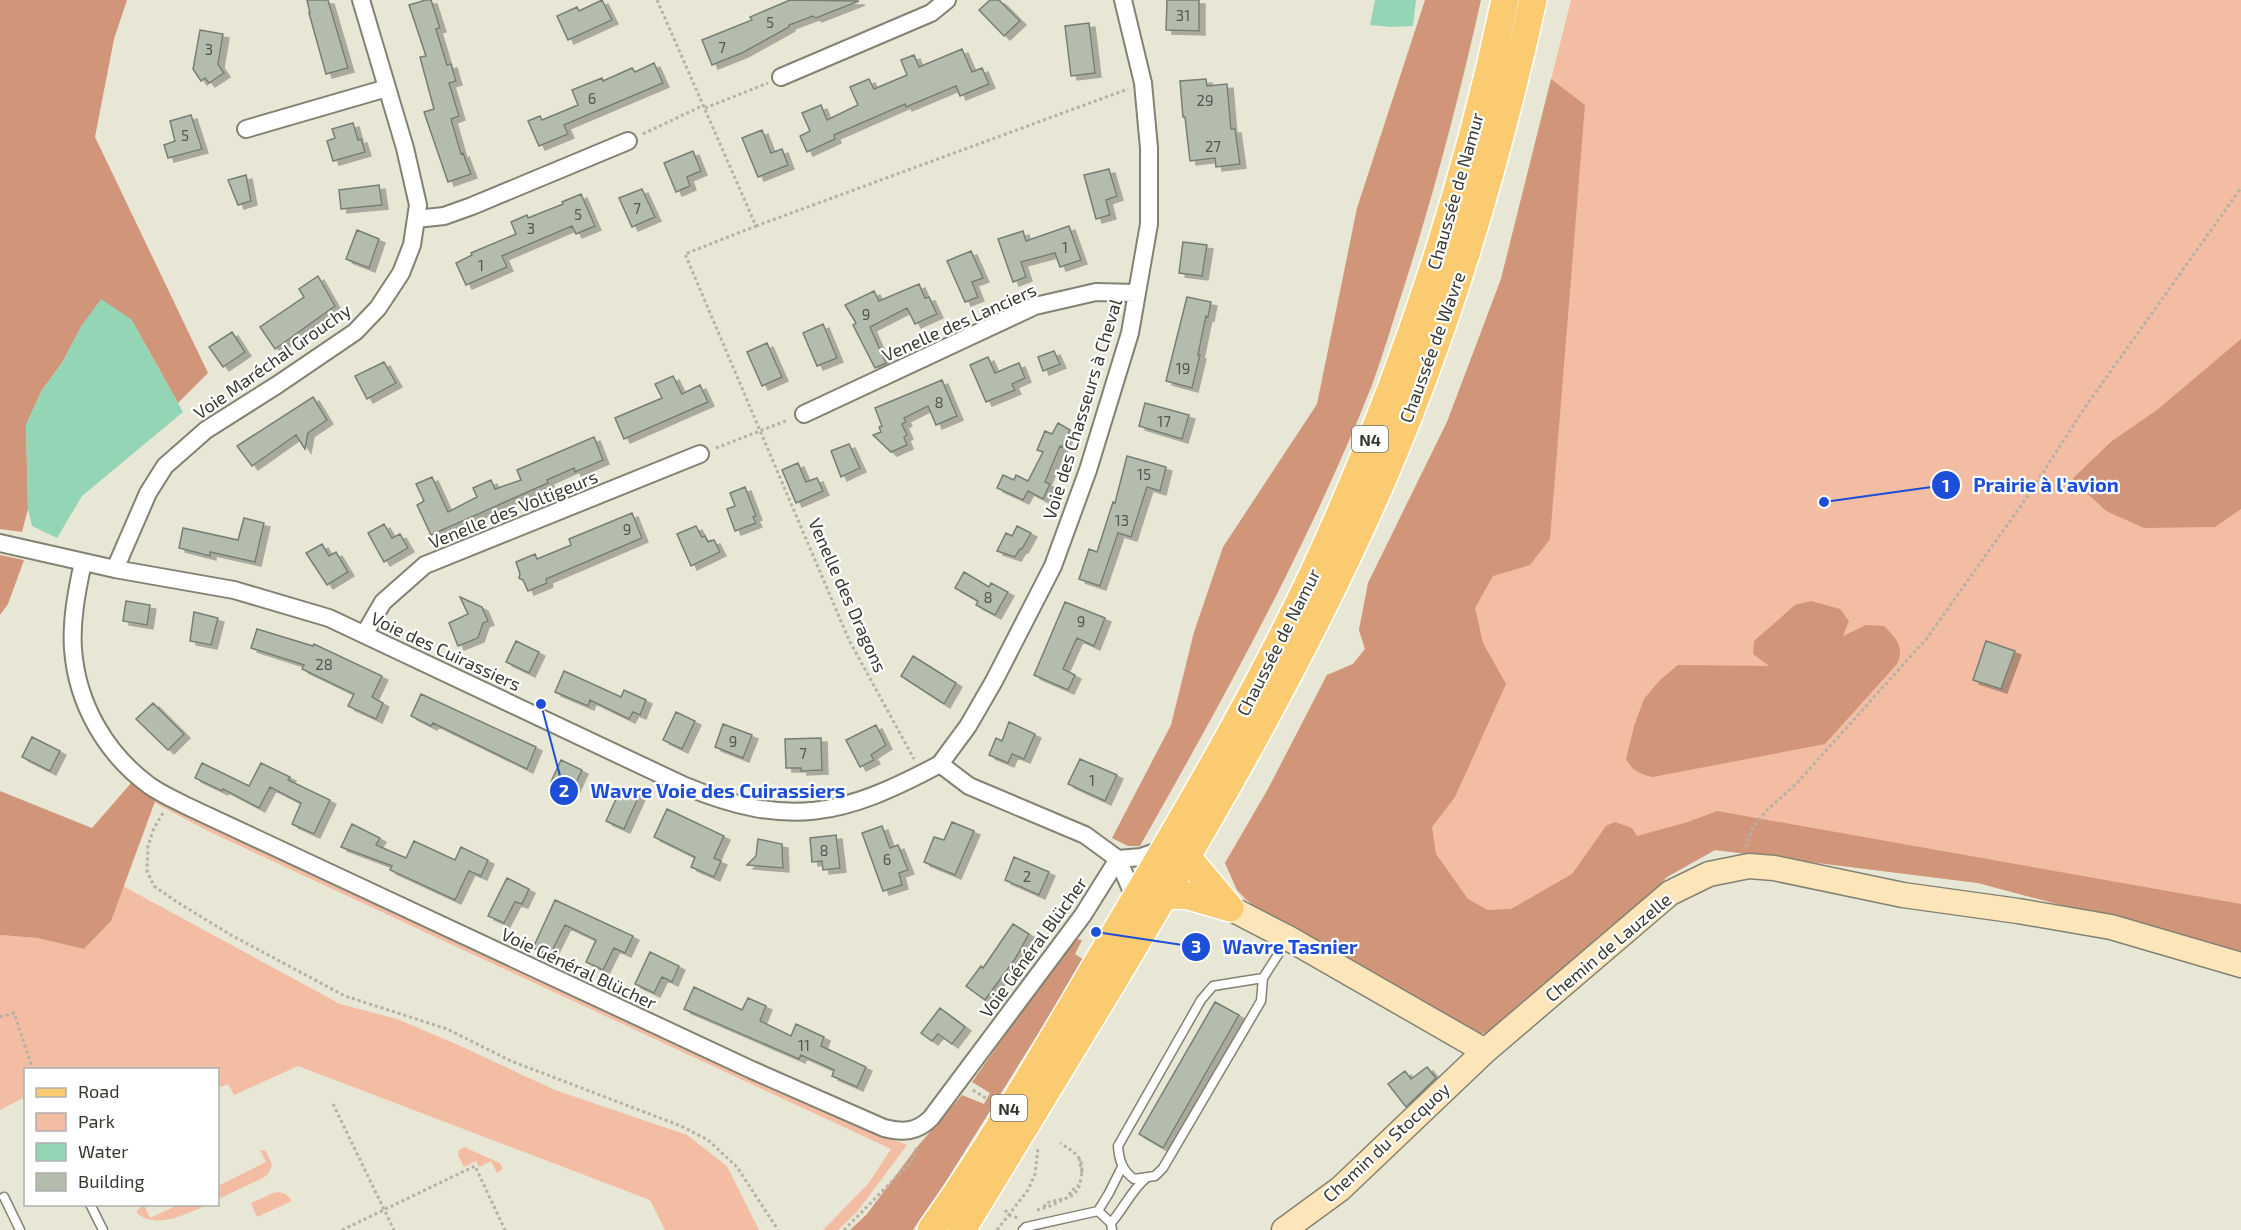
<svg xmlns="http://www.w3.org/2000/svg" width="2241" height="1230" font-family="'Exo 2',sans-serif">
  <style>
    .green { fill: #f3bda4 }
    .forest { fill: #d1967a }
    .water { fill: #93d5b4 }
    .building { fill: #b3bcad; stroke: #777f72; stroke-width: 1.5; filter: url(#shadow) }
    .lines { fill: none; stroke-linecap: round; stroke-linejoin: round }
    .lane-casing { stroke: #838272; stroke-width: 11 }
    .street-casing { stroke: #838272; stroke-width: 20 }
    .secondary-casing { stroke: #838272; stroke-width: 27 }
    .primary-casing { stroke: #fff; stroke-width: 30 }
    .path { stroke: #b3b2a4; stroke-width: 3; stroke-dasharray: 3 3; stroke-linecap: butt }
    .lane { stroke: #fff; stroke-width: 8 }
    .street { stroke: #fff; stroke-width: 16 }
    .secondary { stroke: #fce5b8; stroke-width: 24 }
    .primary { stroke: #facb71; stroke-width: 27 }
    .labels { text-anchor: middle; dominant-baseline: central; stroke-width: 4.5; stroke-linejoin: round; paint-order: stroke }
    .number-label { font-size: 15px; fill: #56584f }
    .shield { fill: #fff; stroke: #73736e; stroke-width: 1.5 }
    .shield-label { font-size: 16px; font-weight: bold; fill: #373730 }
    .street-label { font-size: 18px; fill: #373730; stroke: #fff }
    .leader { fill: none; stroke: #1d4ed8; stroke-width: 2 }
    .callout-dot { fill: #1d4ed8; stroke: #fff; stroke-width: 2 }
    .mark-label { font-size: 18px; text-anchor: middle; font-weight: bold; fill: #fff }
    .callout-label { font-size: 20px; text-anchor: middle; font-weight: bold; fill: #1d4ed8; stroke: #fff; stroke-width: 4.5; stroke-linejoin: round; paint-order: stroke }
  </style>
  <defs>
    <filter id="shadow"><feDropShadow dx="6" dy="4" stdDeviation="0" flood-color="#0004"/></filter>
  </defs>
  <rect width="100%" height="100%" fill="#e8e7d6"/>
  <path class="green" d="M 1571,0 L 2241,0 L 2241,953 L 1978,883 L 1715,850 L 1667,877 L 1620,925 L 1246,901 L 1237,890 L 1225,863 L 1268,789 L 1327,675 L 1353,664 L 1365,649 L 1359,630 L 1368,583 L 1447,422 L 1501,279 Z
    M 157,796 L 884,1136 L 907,1145 L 857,1212 L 838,1230 L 823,1230 L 868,1184 L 891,1149 L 210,832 L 155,803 Z
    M 123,886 L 340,1004 L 397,1019 L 456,1044 L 555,1090 L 687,1135 L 727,1166 L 759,1230 L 665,1230 L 650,1200 L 298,1066 L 234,1095 L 228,1084 L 218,1088 L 218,1070 L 26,1070 L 25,1097 L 0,1110 L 0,935 L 37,938 L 84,949 L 111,921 Z
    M 464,1147 L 500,1163 L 503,1169 L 497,1173 L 491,1161 L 479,1167 L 476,1161 L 464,1167 L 458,1155 L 459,1150 Z
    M 260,1150 L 266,1151 L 272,1165 L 268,1174 L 263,1178 L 218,1199 L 218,1186 L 266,1162 Z
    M 279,1192 L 286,1194 L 292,1201 L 257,1217 L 251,1203 L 273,1193 Z
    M 144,1205 L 150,1218 L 178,1205 L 207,1205 C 186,1214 156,1230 137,1213 L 137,1210 Z"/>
  <path class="forest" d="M 0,0 L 127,0 L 114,39 L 95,137 L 208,373 L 178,403 L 131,319 L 82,325 L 62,363 L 42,390 L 26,425 L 28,509 L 22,532 L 0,529 Z
    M 1425,0 L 1481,0 C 1459,99 1433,197 1402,293 C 1392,324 1383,355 1372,385 C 1308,546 1225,696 1140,846 L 1128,846 L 1112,838 L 1171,725 L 1194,632 L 1223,547 L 1317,404 L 1357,208 Z
    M 1551,79 L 1585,105 L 1550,539 L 1530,565 L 1493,576 L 1475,608 L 1483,643 L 1506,684 L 1455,797 L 1432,827 L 1436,854 L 1468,899 L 1488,910 L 1511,909 L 1572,874 L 1606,826 L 1615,822 L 1632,828 L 1637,836 L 1688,822 L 1717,811 L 2241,904 L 2241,953 L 1978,883 L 1715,850 L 1667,877 L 1620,925 L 1490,1033 L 1475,1034 L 1259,912 L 1237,890 L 1225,863 L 1268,789 L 1327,675 L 1353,664 L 1365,649 L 1359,630 L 1368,583 L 1447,422 L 1501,279 Z
    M 2241,339 L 2241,509 L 2215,527 L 2144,528 L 2106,511 L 2072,479 L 2112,441 L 2157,410 Z
    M 0,555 L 24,560 L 8,604 L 0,615 Z
    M 1811,601 L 1840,609 L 1849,621 L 1843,636 L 1866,625 L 1884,626 C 1896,638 1905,647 1897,664 L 1825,744 L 1653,777 C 1639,774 1633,771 1626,759 L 1634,726 L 1644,699 L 1660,680 L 1678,665 L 1769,666 L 1753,654 L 1754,641 L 1795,605 Z
    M 132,782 L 157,796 L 111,921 L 84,949 L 37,938 L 0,935 L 0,791 L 92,828 Z
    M 1076,939 L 1082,940 L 1075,954 L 1084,960 L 945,1183 L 913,1230 L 850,1230 L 867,1214 L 917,1147 L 962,1095 L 984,1104 L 990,1093 L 972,1082 L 1070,943 Z"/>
  <path class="water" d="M 1375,0 L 1416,0 L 1413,26 L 1392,27 L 1370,25 Z
    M 101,299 L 131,319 L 183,412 L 82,496 L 57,538 L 32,526 L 28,509 L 26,425 L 42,390 L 62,363 L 82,325 Z"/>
  <path class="building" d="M 307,0 L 328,0 L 348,68 L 326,74 L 309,13 L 310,13 Z
    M 426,0 L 431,0 L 440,28 L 436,29 L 447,65 L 451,64 L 456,81 L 449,83 L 459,116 L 451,119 L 461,154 L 463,153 L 471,174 L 448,182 L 424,112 L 434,109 L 420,57 L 426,56 L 409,5 Z
    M 602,0 L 612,20 L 568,40 L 557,16 L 577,7 L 579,11 Z
    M 790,0 L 859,1 L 816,18 L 813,16 L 789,25 L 789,27 L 742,53 L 712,65 L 702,40 L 752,20 L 750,17 Z
    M 990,0 L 999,0 L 1020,21 L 1004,36 L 979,10 Z
    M 1167,0 L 1199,0 L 1199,31 L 1166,30 Z
    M 1089,23 L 1095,73 L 1071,76 L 1065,26 Z
    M 200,30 L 223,34 L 218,64 L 224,73 L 209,83 L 205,78 L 201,81 L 193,69 Z
    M 962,49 L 972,72 L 982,68 L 989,84 L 960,96 L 956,86 L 906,107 L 905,104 L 834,135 L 835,139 L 807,152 L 800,136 L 810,131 L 802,113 L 821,105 L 827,120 L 858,105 L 850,87 L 869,79 L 874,89 L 907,75 L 901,60 L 914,55 L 919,67 Z
    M 654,63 L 663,83 L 564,125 L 568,134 L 539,146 L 528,121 L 540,116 L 542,120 L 578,105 L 572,90 L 602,78 L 603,81 L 632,68 L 635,72 Z
    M 1206,79 L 1207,86 L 1227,84 L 1231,129 L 1235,129 L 1240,164 L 1216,167 L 1215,158 L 1190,161 L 1185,117 L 1183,117 L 1180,81 Z
    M 191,115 L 202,149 L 168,158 L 164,145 L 175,141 L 170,121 Z
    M 353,123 L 358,140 L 361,139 L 365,152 L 333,161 L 327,141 L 335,138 L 332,129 Z
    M 762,130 L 771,153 L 782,149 L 788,165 L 758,177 L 742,138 Z
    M 693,151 L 701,171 L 687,177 L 690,186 L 676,192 L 664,163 Z
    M 1109,169 L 1117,196 L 1106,200 L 1110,215 L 1096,219 L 1084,175 Z
    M 246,175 L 251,201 L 238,205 L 228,180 Z
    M 379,185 L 382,205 L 341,209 L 339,190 Z
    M 642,189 L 655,217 L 632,227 L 619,198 Z
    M 581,194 L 595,226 L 576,234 L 572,226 L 502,256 L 507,267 L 466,285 L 456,263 L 472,255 L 471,253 L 516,234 L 511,222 L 527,215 L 528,218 L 563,204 L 562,202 Z
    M 1069,226 L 1081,260 L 1060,267 L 1055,253 L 1021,262 L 1026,277 L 1013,282 L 998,239 L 1023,231 L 1026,241 Z
    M 357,230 L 379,239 L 369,268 L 346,259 Z
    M 1183,242 L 1207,245 L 1202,276 L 1179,273 Z
    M 971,251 L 983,278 L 972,282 L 978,297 L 965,302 L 947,261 Z
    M 318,276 L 335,306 L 275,349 L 260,327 L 304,297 L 299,289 Z
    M 919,284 L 925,298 L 929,297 L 937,314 L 915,324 L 907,308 L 870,327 L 886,363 L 875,368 L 853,325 L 856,323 L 845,305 L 874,291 L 879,301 Z
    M 1187,297 L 1211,302 L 1208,317 L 1206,316 L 1198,355 L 1200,355 L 1192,388 L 1166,381 Z
    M 823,324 L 837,358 L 817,366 L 803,333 Z
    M 232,332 L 245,352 L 223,367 L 209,347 Z
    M 767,343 L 782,377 L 762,386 L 747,352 Z
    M 1054,351 L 1060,364 L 1043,371 L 1038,357 Z
    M 988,357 L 995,373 L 1019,363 L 1025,378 L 1012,384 L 1015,390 L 986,402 L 970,365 Z
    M 384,362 L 396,383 L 367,399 L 355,376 Z
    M 673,376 L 682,394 L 700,385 L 708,402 L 624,439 L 615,418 L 662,398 L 655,384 Z
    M 942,380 L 957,416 L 936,425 L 928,406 L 904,418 L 906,422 L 902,424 L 907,435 L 904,437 L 907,445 L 891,452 L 873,435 L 881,432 L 879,427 L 882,426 L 875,408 Z
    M 313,397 L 327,420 L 308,433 L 305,449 L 296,435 L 252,466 L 237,446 Z
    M 1145,403 L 1189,415 L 1182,439 L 1139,426 Z
    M 1058,423 L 1070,430 L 1062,447 L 1060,446 L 1045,482 L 1050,484 L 1043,499 L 1028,491 L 1023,500 L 997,488 L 1003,475 L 1014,480 L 1016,475 L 1028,481 L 1043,452 L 1037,450 L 1045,431 L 1052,434 Z
    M 594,437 L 603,460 L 575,472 L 574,468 L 547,480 L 548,483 L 431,535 L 417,505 L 424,501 L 416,484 L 432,477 L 448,512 L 477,497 L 473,488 L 491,480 L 495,489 L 521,480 L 517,470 Z
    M 849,444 L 860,468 L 841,477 L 831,451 Z
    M 1127,456 L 1166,467 L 1160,491 L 1147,487 L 1131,537 L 1118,533 L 1100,586 L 1079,579 L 1089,549 L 1097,552 L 1113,502 L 1115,503 Z
    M 798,463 L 806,482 L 817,478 L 823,491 L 796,503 L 782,470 Z
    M 745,487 L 756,516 L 753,517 L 756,523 L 735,531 L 727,509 L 735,506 L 730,493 Z
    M 632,513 L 642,538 L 546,579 L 547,583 L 528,591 L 523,580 L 519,578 L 520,574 L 516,562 L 535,554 L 537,559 L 571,545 L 569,539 Z
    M 244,518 L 264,523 L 255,562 L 210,552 L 210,556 L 179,548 L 183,528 L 238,540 Z
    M 384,524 L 392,538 L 400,534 L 408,548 L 384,562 L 368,533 Z
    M 696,526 L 702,537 L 705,536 L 708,542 L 714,540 L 720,552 L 691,566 L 677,534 Z
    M 1017,526 L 1031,533 L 1022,549 L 1020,549 L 1015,557 L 997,551 L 1006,533 L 1012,536 Z
    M 322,544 L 329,556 L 336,552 L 348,572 L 327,585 L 306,553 Z
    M 964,572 L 989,587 L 991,583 L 1008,592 L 995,615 L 976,605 L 978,601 L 955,588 Z
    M 460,597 L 482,607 L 488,621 L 483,623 L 478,638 L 458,646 L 449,623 L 468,614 Z
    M 126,601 L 150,605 L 147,625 L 123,621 Z
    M 1065,602 L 1105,618 L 1094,646 L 1077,638 L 1063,669 L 1075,675 L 1068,690 L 1034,675 Z
    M 194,612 L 218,618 L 211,645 L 190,641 Z
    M 257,629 L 313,646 L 314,644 L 382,676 L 372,697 L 383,703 L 376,719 L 348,706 L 354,694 L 302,669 L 304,665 L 251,648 Z
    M 516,641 L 539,652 L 529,673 L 506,662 Z
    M 1986,641 L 2015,651 L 2001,689 L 1973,680 Z
    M 913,656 L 956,683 L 944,704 L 901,676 Z
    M 564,671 L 621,697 L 624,690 L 646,700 L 640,715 L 633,712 L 629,719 L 590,700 L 588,706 L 555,692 Z
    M 421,694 L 536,747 L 527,769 L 433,723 L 431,726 L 411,716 Z
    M 153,703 L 184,734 L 168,750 L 136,719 Z
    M 676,712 L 695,721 L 682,749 L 663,740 Z
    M 1009,722 L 1035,734 L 1024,759 L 1012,754 L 1008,763 L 989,755 L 996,738 L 1002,741 Z
    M 723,724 L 752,735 L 743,758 L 715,747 Z
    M 876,725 L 886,745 L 871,755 L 874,760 L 860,767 L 846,740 Z
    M 32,737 L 60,751 L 50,771 L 22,757 Z
    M 821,738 L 822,770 L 801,771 L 801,768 L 786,768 L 785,739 Z
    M 1080,759 L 1117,775 L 1105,801 L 1068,784 Z
    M 561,760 L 582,770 L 572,792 L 551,782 Z
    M 202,763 L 249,786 L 261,763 L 290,777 L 288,780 L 330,800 L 314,834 L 292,824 L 301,803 L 270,787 L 259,808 L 223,789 L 222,791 L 195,778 Z
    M 621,788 L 639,796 L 624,829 L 606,821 Z
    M 667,809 L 724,836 L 714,858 L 721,861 L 714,877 L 691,867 L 695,857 L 654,837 Z
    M 952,822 L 974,831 L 955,875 L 924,862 L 934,837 L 944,840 Z
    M 352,824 L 380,838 L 376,845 L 406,858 L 414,841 L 455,860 L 461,847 L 488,860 L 481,876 L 469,871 L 455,900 L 390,870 L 392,866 L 341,847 Z
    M 882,826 L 890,848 L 898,845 L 908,870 L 899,873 L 902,885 L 883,891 L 862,833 Z
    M 836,835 L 840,868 L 823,870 L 822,861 L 812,862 L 810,838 Z
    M 758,839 L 782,844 L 783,868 L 747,865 L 756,856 Z
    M 1014,857 L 1049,872 L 1039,895 L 1005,880 Z
    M 507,878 L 529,889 L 522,904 L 515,902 L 504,923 L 488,916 Z
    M 555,900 L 633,936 L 625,953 L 614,948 L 603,970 L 586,962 L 596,940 L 565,925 L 550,955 L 533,948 Z
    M 1013,924 L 1029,934 L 1015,959 L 985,1000 L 966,986 L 981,966 L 983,968 Z
    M 650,952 L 679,966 L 672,982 L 662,977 L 654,993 L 635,984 Z
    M 694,987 L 742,1010 L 748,998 L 766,1006 L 760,1021 L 791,1036 L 796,1024 L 824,1037 L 821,1046 L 866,1067 L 857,1087 L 832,1076 L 834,1070 L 801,1055 L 799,1059 L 684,1009 Z
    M 1215,1002 L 1239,1015 L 1163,1148 L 1139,1134 Z
    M 940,1008 L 965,1027 L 952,1044 L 938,1034 L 932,1041 L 921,1033 Z
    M 1427,1067 L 1436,1078 L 1406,1107 L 1388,1084 L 1405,1071 L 1411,1079 Z"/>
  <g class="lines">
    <defs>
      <path id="lane" d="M 1263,978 L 1261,1001 L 1163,1168 L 1155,1176 L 1134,1179 C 1122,1170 1119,1160 1118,1146 L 1201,1000 L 1213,986 Z
        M 1263,978 L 1288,939
        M 4,1197 L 20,1230
        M 90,1204 L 103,1230
        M 1098,1211 L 1109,1193 L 1122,1167
        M 1111,1223 C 1124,1208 1131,1191 1146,1178
        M 1023,1230 L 1026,1227 L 1098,1211 L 1111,1223 L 1112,1230"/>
      <path id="street" d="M 781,77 L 931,13 L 947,0
        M 246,129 L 387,88
        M 416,219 L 444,216 L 472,206 L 628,141
        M 804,414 L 1035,306 L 1096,292 L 1137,293
        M 0,543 L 115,569 L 234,590 L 329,618 L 685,786 C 789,829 843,816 940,764 L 969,786 L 1085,835 L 1118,859 L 1135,899
        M 83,562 C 77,590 71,620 73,649 C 77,704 106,754 150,786 C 163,795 177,801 191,808 L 752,1070 L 884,1128 C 903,1133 917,1132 931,1118 L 1083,915 L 1118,859
        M 115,569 L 148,493 L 165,466 L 206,430 L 277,385 L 355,332 L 378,308 L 401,273 L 412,245 L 418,205 L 405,148 L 361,0
        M 365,633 L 383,602 L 425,565 L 700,454
        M 940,764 L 968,726 L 994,681 L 1053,566 L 1088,470 L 1130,333 L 1149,224 L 1149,148 L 1143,83 L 1123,0
        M 1118,859 L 1141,857 L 1164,849"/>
      <path id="secondary" d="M 1230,908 L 1288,938 L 1485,1051
        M 1284,1230 L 1340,1189 L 1485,1051 L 1670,893 L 1709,874 L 1749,866 L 1774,868 L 1903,895 L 2018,911 L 2111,927 L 2241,965"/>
      <path id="primary" d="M 1187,857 L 1229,907
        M 1164,896 L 1185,895 L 1230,908
        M 931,1230 C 997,1137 1054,1036 1112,938 C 1182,820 1252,702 1311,578 C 1397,394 1463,199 1505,0
        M 962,1230 C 1011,1150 1059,1070 1108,990 C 1202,833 1295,675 1370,508 C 1443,346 1495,173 1533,0"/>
    </defs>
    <use href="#lane" class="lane-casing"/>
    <use href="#street" class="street-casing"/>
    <use href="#secondary" class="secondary-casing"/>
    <use href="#primary" class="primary-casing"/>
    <path class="path" d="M 657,0 L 756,226 L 685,254 L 849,640 L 914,759
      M 705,108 L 768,83
      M 643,134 L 704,105
      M 756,226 L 1128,89
      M 716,448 L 788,420
      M 163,813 L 154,828 L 148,846 L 147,871 L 154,886 L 177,902 L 231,935 L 345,996 L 447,1029 L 511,1061 L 681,1126 L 708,1140 L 737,1167 L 778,1230
      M 1746,847 L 1752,829 L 1766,811 L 1797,783 L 1927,638 L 2025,500 L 2086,406 L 2241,188
      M 0,1017 L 14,1013 L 33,1070
      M 973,1090 L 987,1099
      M 333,1104 L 394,1230
      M 1079,1158 L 1082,1173
      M 1070,1195 L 1070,1192 L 1079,1185
      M 1044,1207 L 1046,1203 L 1062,1199
      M 1005,1210 L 1009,1215 L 1018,1218
      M 1037,1210 L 1048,1207 L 1073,1195 C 1079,1189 1080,1186 1081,1178 C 1085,1158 1076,1153 1060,1143
      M 342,1230 L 475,1166 L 505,1230
      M 844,1230 L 911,1162 L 916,1152 L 916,1146
      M 997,1230 L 1028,1190 L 1035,1174 L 1038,1148"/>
    <use href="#lane" class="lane"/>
    <use href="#street" class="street"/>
    <use href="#secondary" class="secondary"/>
    <use href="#primary" class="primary"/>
  </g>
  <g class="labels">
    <g class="number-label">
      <text x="1183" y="15">31</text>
      <text x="770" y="22">5</text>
      <text x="722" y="47">7</text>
      <text x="209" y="49">3</text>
      <text x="592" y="98">6</text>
      <text x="1205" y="100">29</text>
      <text x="185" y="135">5</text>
      <text x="1213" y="146">27</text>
      <text x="637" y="208">7</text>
      <text x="578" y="214">5</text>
      <text x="531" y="228">3</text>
      <text x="1065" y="247">1</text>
      <text x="481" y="265">1</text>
      <text x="866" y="314">9</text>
      <text x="1183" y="368">19</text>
      <text x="939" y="402">8</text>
      <text x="1164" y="421">17</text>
      <text x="1144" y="474">15</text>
      <text x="1122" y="520">13</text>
      <text x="627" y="529">9</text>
      <text x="988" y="597">8</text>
      <text x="1081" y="621">9</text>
      <text x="324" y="664">28</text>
      <text x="733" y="741">9</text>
      <text x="803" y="753">7</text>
      <text x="1092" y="780">1</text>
      <text x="824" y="850">8</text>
      <text x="887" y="859">6</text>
      <text x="1027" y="876">2</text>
      <text x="804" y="1045">11</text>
    </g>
    <g class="shield">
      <rect x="1352" y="426" width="36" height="26" rx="4.5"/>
      <rect x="991" y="1095" width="36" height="26" rx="4.5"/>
    </g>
    <g class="shield-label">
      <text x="1370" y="439">N4</text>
      <text x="1009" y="1108">N4</text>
    </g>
    <g class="street-label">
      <text transform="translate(1455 191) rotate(-74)">Chaussée de Namur</text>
      <text transform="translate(959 322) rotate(-24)">Venelle des Lanciers</text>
      <text transform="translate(1432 347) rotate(-70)">Chaussée de Wavre</text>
      <text transform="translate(272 361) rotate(-35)">Voie Maréchal Grouchy</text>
      <text transform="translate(1082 409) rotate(-73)">Voie des Chasseurs à Cheval</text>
      <text transform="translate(513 509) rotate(-22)">Venelle des Voltigeurs</text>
      <text transform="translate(848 595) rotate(66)">Venelle des Dragons</text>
      <text transform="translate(1278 642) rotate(-63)">Chaussée de Namur</text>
      <text transform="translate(446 651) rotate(25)">Voie des Cuirassiers</text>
      <text transform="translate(1033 947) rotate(-54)">Voie Général Blücher</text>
      <text transform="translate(1608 947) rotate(-40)">Chemin de Lauzelle</text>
      <text transform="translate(579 968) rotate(25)">Voie Général Blücher</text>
      <text transform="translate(1386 1142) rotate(-43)">Chemin du Stocquoy</text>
    </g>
  </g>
  <path class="leader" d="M1824 502L1946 485M541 704L564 791M1096 932L1196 947"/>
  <g class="callout-dot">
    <circle cx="1824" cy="502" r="6"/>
    <circle cx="541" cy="704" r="6"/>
    <circle cx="1096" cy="932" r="6"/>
    <circle cx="1946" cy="485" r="15"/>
    <circle cx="564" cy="791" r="15"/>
    <circle cx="1196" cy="947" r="15"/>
  </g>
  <g class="mark-label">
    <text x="1946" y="492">1</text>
    <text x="564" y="797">2</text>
    <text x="1196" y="953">3</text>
  </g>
  <g class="callout-label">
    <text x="2046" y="492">Prairie à l'avion</text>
    <text x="718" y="798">Wavre Voie des Cuirassiers</text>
    <text x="1290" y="954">Wavre Tasnier</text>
  </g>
  <rect x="24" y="1068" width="195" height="138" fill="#ffffff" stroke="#afafac" stroke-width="1.5"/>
  <rect x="36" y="1088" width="30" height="9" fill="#facb71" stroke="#afafac" stroke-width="1.5"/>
  <text x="78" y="1098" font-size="18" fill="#373730">Road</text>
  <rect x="36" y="1113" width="30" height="18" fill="#f3bda4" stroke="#afafac" stroke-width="1.5"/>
  <text x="78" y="1128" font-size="18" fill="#373730">Park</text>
  <rect x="36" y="1143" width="30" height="18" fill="#93d5b4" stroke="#afafac" stroke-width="1.5"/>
  <text x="78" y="1158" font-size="18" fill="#373730">Water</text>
  <rect x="36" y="1173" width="30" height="18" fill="#b3bcad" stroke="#afafac" stroke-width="1.5"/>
  <text x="78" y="1188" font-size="18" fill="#373730">Building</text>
</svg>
